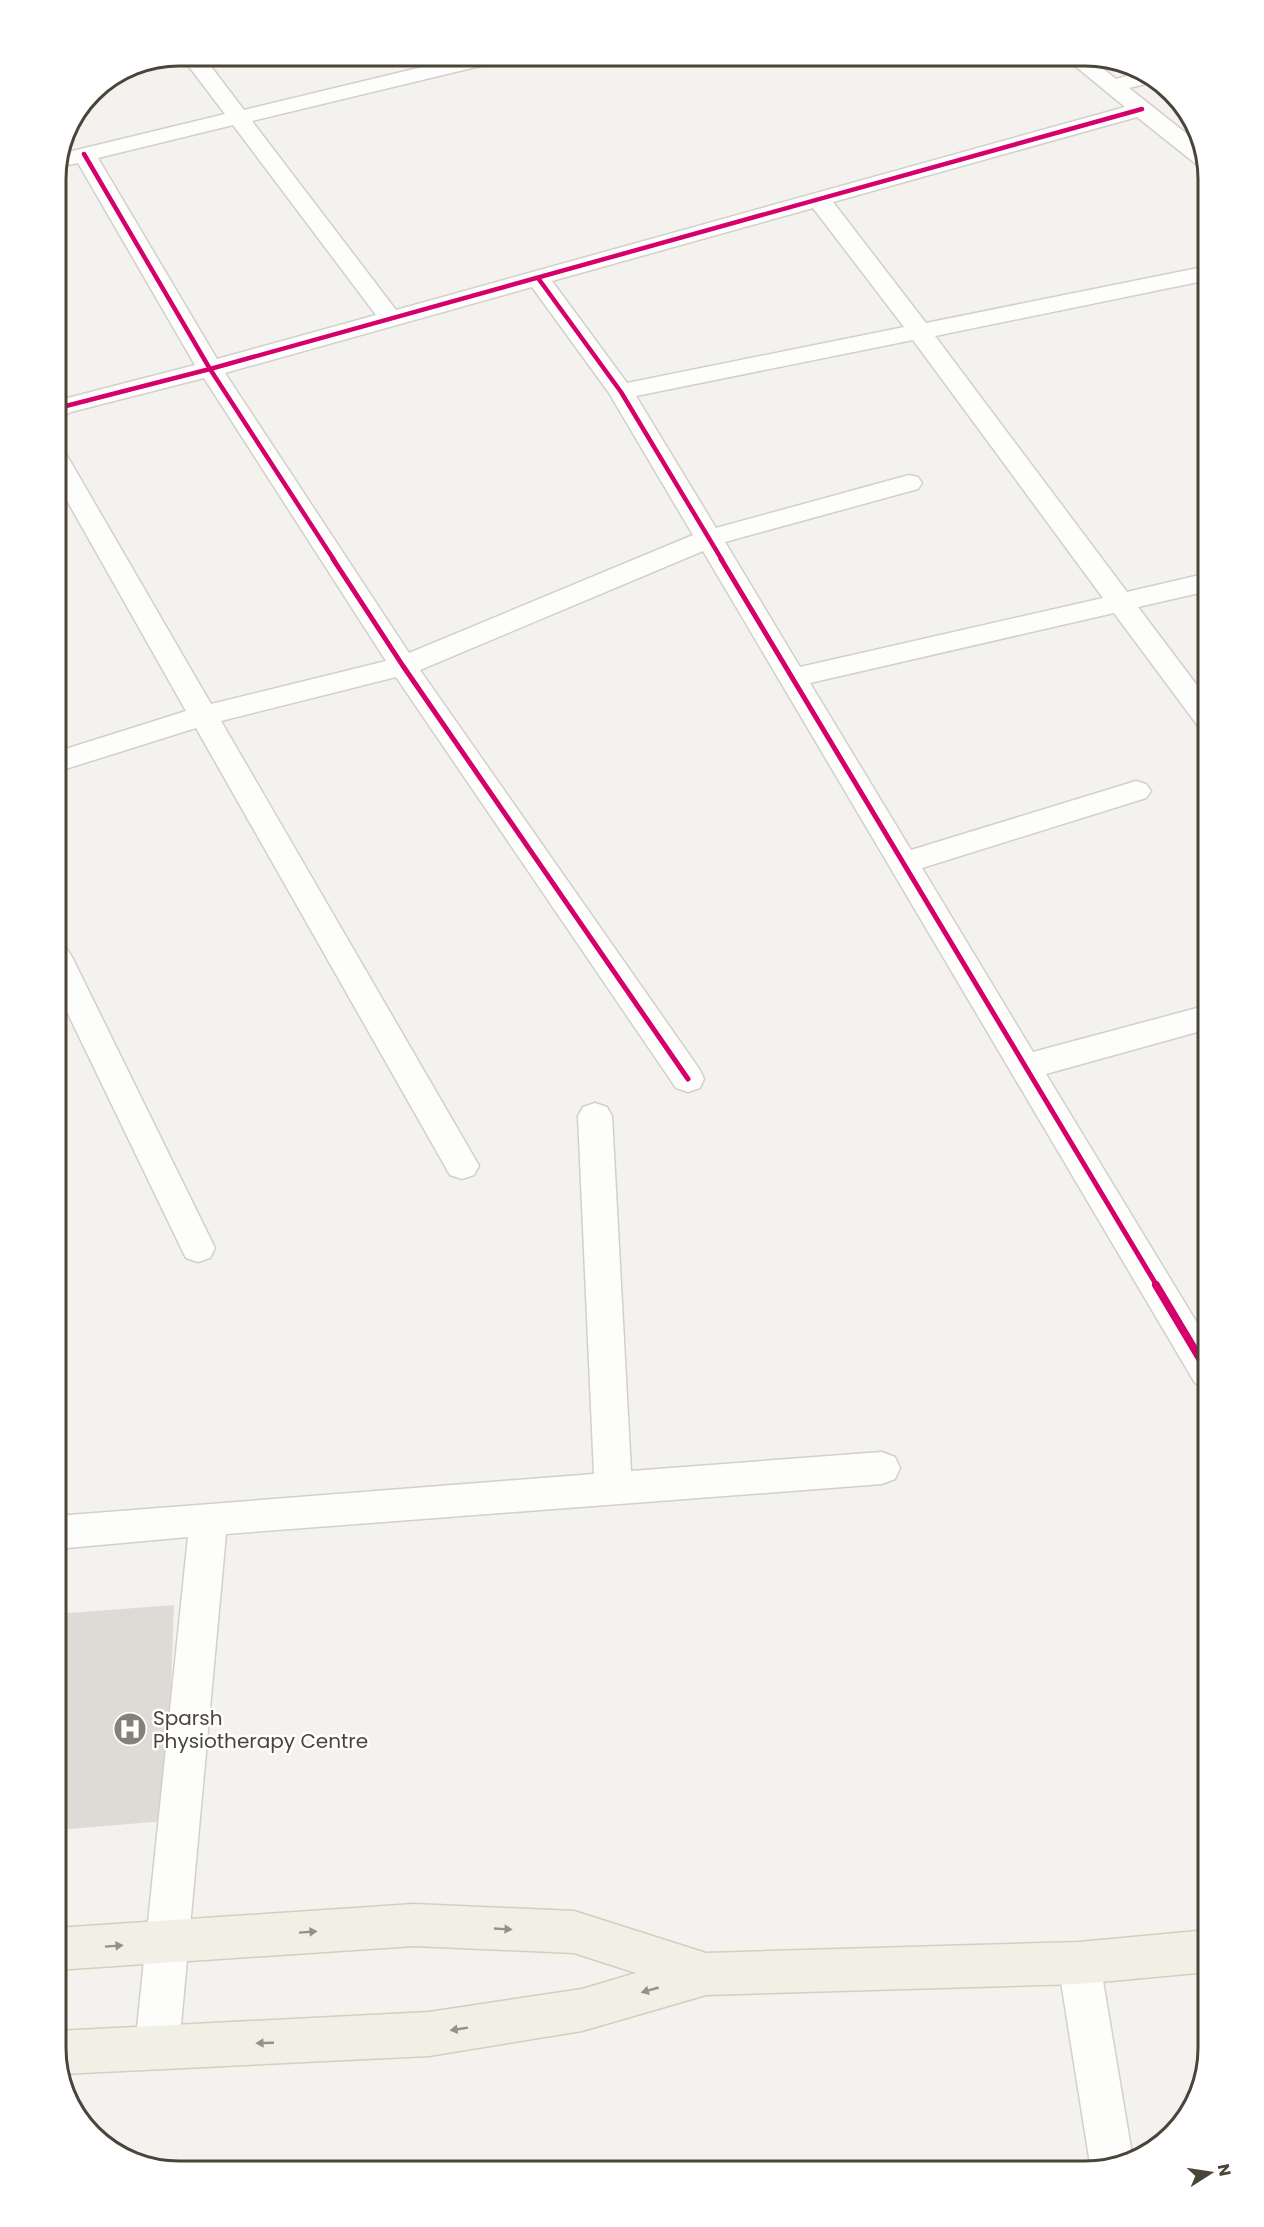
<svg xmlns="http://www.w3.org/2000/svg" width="1264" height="2227" font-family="Poppins,sans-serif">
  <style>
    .building { fill: #dedbd6 }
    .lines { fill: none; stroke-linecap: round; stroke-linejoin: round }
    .minor-casing { stroke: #d2d0cb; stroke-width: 3 }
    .primary-casing { stroke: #d6cebb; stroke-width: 3 }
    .minor { fill: #fdfdfc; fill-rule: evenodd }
    .primary { fill: #f2efe6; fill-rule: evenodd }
    .cycleway-far2-casing { stroke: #fff; stroke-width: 8 }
    .cycleway-far1-casing { stroke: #fff; stroke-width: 9 }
    .cycleway-casing { stroke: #fff; stroke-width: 11 }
    .cycleway-far2 { stroke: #d6006c; stroke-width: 4.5 }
    .cycleway-far1 { stroke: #d6006c; stroke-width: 5 }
    .cycleway { stroke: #d6006c; stroke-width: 8 }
    .oneway { fill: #969187 }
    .labels { text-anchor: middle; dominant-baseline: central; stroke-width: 5; stroke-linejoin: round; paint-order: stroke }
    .near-poi-label { font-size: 20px; fill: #4b4439; stroke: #fff; text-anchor: start }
    .rim { fill: none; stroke: #4b4439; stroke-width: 3 }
  </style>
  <rect width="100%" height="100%" fill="#f4f2ee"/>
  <path class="building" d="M 174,1605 L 166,1821 L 56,1830 L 56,1614 Z"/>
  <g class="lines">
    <defs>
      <path id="minor" d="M 181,56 L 203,56 L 244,110 L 468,56 L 503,56 L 501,61 L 252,121 L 396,310 L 1125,107 L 1063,56 L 1087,56 L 1116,79 C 1131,75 1146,68 1158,81 L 1129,88 L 1201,145 L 1205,165 L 1196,164 L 1137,117 L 833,202 L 926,323 L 1208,266 L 1208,280 L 935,336 L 1127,592 L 1208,573 L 1208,591 L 1138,607 L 1208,700 L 1208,729 L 1198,726 L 1114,613 L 810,683 L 911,850 L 1136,781 L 1146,784 L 1151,791 L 1146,798 L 922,868 L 1033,1052 L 1208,1005 L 1208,1029 L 1046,1074 L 1208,1341 L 1208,1387 L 1195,1383 L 703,551 L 420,670 L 700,1070 L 704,1079 L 700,1088 L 688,1092 L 676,1088 L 396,677 L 221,721 L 474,1157 L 479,1166 L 474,1175 L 462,1179 L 450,1175 L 196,728 L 56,772 L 56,752 L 186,711 L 56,481 L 56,451 L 65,453 L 69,459 L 211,704 L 386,661 L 204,378 L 71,412 L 56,420 L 56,401 L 195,365 L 78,163 L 57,167 L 60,154 L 225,114 ZM 233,125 L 376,315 L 217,359 L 98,158 ZM 813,208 L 904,327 L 627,383 L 552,281 ZM 532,287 L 609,393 L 693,535 L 409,653 L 225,373 ZM 913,340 L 1103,598 L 800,667 L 725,542 L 918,489 L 922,483 L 918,477 L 909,475 L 716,528 L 636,396 Z
        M 56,945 L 67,949 L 72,957 L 215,1248 L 210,1258 L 198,1262 L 186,1258 L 181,1248 L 56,989 Z
        M 595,1103 L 607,1107 L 612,1116 L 631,1471 L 882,1452 L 895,1457 L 900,1468 L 895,1479 L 882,1484 L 226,1534 L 179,2047 L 172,2062 L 157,2069 L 142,2062 L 135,2047 L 188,1537 L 56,1549 L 56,1516 L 594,1474 L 578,1116 L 583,1107 Z
        M 1079,1942 L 1094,1948 L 1100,1963 L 1133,2160 L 1091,2170 L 1058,1963 L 1064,1948 Z"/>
      <path id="primary" d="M 414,1904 L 574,1911 L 706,1953 L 1079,1942 L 1208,1930 L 1208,1972 L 1079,1984 L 706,1995 L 582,2031 L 429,2056 L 62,2074 L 56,2048 L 57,2031 L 429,2012 L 582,1989 L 636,1973 L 574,1953 L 414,1946 L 56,1970 L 56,1928 Z"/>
    </defs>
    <use href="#minor" class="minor-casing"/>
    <use href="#primary" class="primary-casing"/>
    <use href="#minor" class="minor"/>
    <use href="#primary" class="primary"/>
    <defs>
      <path id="cycleway-far2" d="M 84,154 L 210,369 L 334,560
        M 538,278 L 621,392 L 722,560
        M 56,412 L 62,407 L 210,369 L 1142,109"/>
      <path id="cycleway-far1" d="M 333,559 L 403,666 L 688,1079
        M 721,559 L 1157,1286"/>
      <path id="cycleway" d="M 1156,1285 L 1208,1372"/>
    </defs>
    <use href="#cycleway-far2" class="cycleway-far2-casing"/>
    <use href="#cycleway-far1" class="cycleway-far1-casing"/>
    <use href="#cycleway" class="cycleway-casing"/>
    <use href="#cycleway-far2" class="cycleway-far2"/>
    <use href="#cycleway-far1" class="cycleway-far1"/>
    <use href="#cycleway" class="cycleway"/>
  </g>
  <defs><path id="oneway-solid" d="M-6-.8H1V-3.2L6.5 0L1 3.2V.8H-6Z" transform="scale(1.5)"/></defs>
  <g class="oneway">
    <use href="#oneway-solid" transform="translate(503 1929) rotate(3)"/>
    <use href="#oneway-solid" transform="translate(308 1932) rotate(-4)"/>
    <use href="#oneway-solid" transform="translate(114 1946) rotate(-4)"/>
    <use href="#oneway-solid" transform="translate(650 1990) rotate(164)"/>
    <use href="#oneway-solid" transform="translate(459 2029) rotate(171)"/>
    <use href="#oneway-solid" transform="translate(265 2043) rotate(178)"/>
  </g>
  <defs>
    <symbol id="hospital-disc" viewBox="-11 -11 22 22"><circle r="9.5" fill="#868178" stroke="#fff"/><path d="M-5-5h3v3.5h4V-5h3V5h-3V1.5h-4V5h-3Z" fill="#fff"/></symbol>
  </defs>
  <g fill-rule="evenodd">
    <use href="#hospital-disc" x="111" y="1710" width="38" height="38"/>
  </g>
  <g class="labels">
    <g class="near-poi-label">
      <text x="153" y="1718">Sparsh<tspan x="153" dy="23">Physiotherapy Centre</tspan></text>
    </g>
  </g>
  <path d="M0 0H1264V2227H0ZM179 66H1085A113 113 0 0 1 1198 179V2048A113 113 0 0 1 1085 2161H179A113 113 0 0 1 66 2048V179A113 113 0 0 1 179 66Z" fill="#fff" fill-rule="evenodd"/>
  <path class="rim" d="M179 66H1085A113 113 0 0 1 1198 179V2048A113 113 0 0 1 1085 2161H179A113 113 0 0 1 66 2048V179A113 113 0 0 1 179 66Z"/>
  <g transform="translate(1210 2173) rotate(78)" stroke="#ffffff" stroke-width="4.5" paint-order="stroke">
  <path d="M0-4.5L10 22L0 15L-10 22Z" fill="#4b4439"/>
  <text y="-9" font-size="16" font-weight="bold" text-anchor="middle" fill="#4b4439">N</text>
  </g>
</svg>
